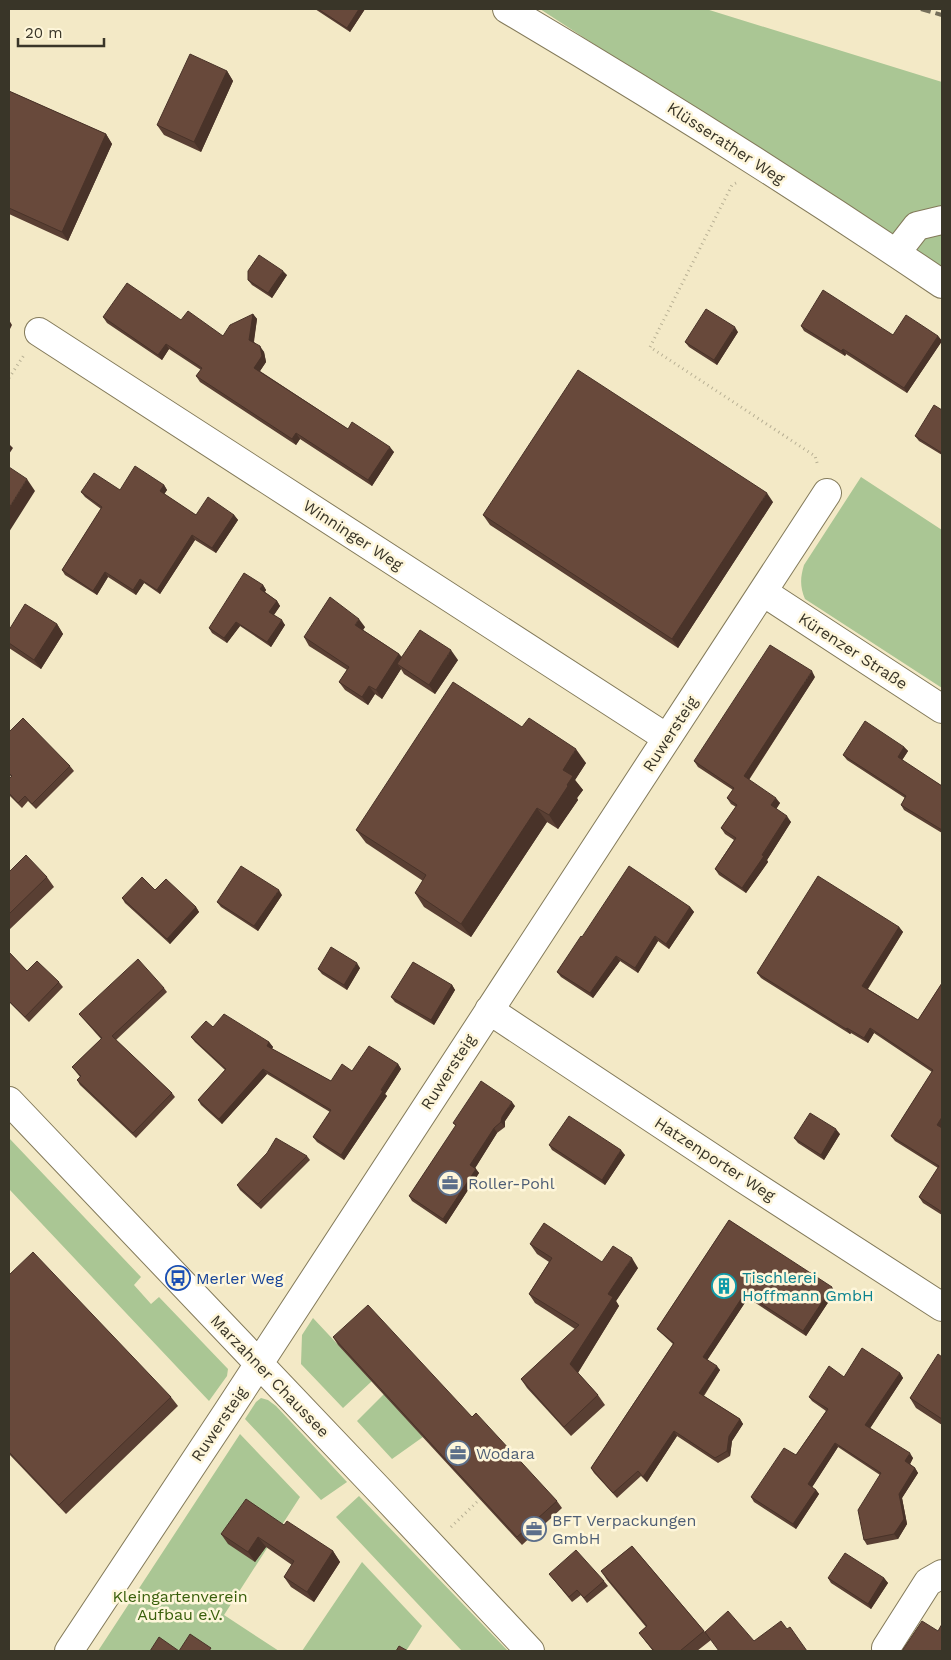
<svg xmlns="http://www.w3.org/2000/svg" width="951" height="1660" font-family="'Work Sans',sans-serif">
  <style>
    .green { fill: #aac694 }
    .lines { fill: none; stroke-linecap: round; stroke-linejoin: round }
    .minor-casing { stroke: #837a5a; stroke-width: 30 }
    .path { stroke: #b8b094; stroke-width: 3; stroke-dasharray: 1 4; stroke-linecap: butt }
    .minor { stroke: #fff; stroke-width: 28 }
    .rail { stroke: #746e5a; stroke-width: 4; stroke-dasharray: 10 5; stroke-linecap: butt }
    .wall { fill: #593f33 }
    .shaded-wall { fill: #493329 }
    .building { fill: #68493b; stroke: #493329 }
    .labels { text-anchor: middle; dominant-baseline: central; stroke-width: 5; stroke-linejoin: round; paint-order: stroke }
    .street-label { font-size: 16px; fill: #393528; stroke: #fef6da }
    .service-label { font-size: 16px; fill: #4e5e75; stroke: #fef6da; text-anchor: start }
    .culture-label { font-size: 16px; fill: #0d838f; stroke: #fef6da; text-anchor: start }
    .transit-label { font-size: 16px; fill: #164399; stroke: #fef6da; text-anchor: start }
    .park-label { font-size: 16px; fill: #395f0b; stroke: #fef6da }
  </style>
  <rect width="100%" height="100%" fill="#f3e9c6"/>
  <path class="green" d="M 540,9 L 706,9 L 942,82 L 942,271 Z
    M 861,477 L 942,530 L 942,688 L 805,599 C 800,587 800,578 804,565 Z
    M 9,1138 L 141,1277 L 134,1285 L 151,1304 L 159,1297 L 228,1369 L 227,1376 L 209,1401 L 9,1189 Z
    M 313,1318 L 372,1381 L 343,1408 L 301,1364 L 302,1335 Z
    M 384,1394 L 423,1437 L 392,1459 L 357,1421 Z
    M 261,1398 L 268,1400 L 276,1406 L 347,1482 L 321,1500 L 245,1419 L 256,1402 Z
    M 240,1434 L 300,1497 L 224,1615 L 279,1651 L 98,1651 Z
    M 359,1496 L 508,1651 L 462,1651 L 336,1517 Z
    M 362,1562 L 422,1626 L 406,1651 L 302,1651 Z"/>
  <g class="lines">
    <defs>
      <path id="minor" d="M 507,9 C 654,96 800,188 942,284
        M 896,253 L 917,226 L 942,220
        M 39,332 L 667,738
        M 763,592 L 942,709
        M 489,1010 L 741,1177 L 942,1307
        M 9,1101 L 381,1492 L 530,1651
        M 886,1648 L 928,1582 L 942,1574
        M 69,1651 L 228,1411 L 827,493"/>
    </defs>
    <use href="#minor" class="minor-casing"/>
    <path class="path" d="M 736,183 L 732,185 L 650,347 L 815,456 L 818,466
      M 9,378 L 24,355
      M 451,1527 L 480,1499"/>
    <use href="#minor" class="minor"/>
    <path class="rail" d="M 921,9 L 942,15"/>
  </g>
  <path class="wall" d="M 315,9 L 365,9 L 350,32 Z
    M 227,71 L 233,81 L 201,152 L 164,135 L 157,125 Z
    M 9,91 L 106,134 L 112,144 L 68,241 L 9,214 Z
    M 287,275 L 272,298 L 252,285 L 248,280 Z
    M 253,314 L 257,319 L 254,342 L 264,352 L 266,362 L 260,371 L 348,429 L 394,452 L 372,486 L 300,439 L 296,445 L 200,382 L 196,376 L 201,370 L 169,349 L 162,360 L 107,323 L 103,317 L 181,320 L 223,336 Z
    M 801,326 L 893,335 L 938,336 L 942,341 L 907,393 L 846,354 L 845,356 L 804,331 Z
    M 738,332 L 717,365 L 689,347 L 685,342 Z
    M 942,410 L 942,455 L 919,441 L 915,436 Z
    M 164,485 L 167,490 L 164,494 L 196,515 L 234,515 L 238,520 L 216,553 L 195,540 L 160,594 L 144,583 L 136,595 L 108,577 L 97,595 L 65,575 L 62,570 L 101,509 L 85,497 L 81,492 L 120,490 Z
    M 773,502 L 678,648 L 490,525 L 483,515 Z
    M 263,585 L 266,590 L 265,592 L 277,601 L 280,606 L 274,615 L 285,625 L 271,647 L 240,626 L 227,643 L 212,633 L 209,628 Z
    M 57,624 L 63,634 L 41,669 L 9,648 L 9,630 Z
    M 365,627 L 363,630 L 399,654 L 402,657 L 458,660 L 435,694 L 404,674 L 401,669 L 382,699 L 375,694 L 368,705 L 345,690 L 339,682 L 347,670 L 309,646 L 304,637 Z
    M 815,677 L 749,780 L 780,803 L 776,809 L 791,822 L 767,860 L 768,862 L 746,893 L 719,875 L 715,869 L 734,840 L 725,834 L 721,828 L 736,807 L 731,804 L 727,798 L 733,790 L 698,767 L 694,761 Z
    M 522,727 L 586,763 L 575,780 L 583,790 L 577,798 L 578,800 L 558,829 L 547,822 L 471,937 L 424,907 L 415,893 L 423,881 L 366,843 L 356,830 Z
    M 9,732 L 70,766 L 74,771 L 36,809 L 28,801 L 22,808 L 9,795 L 9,779 L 11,777 L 9,774 Z
    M 904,747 L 908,751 L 902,760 L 942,786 L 942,833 L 904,810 L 901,805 L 905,798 L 847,760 L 843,755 Z
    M 9,872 L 47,877 L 54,887 L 9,930 Z
    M 282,895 L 258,931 L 221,907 L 217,902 Z
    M 122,898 L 196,907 L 199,912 L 170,944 L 125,903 Z
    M 690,907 L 694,912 L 669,949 L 658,941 L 638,973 L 620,961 L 593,998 L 561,977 L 557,972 L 582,937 Z
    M 899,927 L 903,932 L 868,989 L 918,1020 L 942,983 L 942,1215 L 923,1203 L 919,1197 L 938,1168 L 895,1141 L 891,1136 L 932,1072 L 874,1033 L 868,1043 L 851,1033 L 850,1034 L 761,978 L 757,973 Z
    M 9,952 L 27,971 L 59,982 L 63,987 L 29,1022 L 9,1002 Z
    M 360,968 L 347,990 L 322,974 L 318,969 Z
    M 452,985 L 455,990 L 434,1025 L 395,1002 L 391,997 Z
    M 164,988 L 167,992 L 116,1040 L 172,1093 L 175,1097 L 136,1138 L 80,1085 L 77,1080 L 80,1077 L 72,1067 L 101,1039 L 79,1014 Z
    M 213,1027 L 269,1042 L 273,1047 L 272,1049 L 331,1081 L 352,1071 L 398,1064 L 401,1069 L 385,1094 L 387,1096 L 344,1160 L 317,1142 L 313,1137 L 330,1112 L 267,1074 L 222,1124 L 201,1105 L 198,1100 L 225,1070 L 195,1042 L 191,1037 Z
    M 515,1106 L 505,1121 L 505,1127 L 497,1133 L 475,1168 L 479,1173 L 446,1224 L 412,1201 L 409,1196 L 456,1126 L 453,1123 Z
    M 840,1134 L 824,1160 L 798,1143 L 794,1138 Z
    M 549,1145 L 625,1155 L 605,1185 L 552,1150 Z
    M 307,1156 L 310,1160 L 261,1209 L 240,1190 L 237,1185 Z
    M 729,1220 L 835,1292 L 806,1336 L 748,1298 L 707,1360 L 720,1370 L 704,1396 L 740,1419 L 743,1424 L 732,1441 L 730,1456 L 718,1463 L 677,1436 L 647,1482 L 641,1476 L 617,1498 L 594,1473 L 591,1468 L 673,1344 L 661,1333 L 657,1329 Z
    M 530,1244 L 602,1262 L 638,1268 L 616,1301 L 619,1306 L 578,1373 L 598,1395 L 605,1405 L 571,1436 L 527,1388 L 521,1379 L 575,1329 L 535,1303 L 529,1294 L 549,1262 L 537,1254 Z
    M 9,1275 L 171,1397 L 178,1406 L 66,1514 L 9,1454 Z
    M 333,1337 L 472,1417 L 557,1501 L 562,1508 L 522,1545 L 338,1345 Z
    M 942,1357 L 942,1425 L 916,1408 L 910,1398 Z
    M 900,1373 L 903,1378 L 870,1428 L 913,1458 L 910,1464 L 915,1468 L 918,1473 L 902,1498 L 907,1524 L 898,1539 L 867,1545 L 864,1540 L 880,1475 L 838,1447 L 812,1487 L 816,1490 L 819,1494 L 796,1529 L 754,1502 L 751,1497 L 796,1455 L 826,1411 L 812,1401 L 809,1397 L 844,1377 Z
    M 284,1525 L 333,1551 L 340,1562 L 314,1602 L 291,1587 L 284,1577 L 292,1565 L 266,1547 L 255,1562 L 228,1544 L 221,1534 Z
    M 632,1546 L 705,1632 L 754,1641 L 787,1629 L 807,1651 L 711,1640 L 697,1651 L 653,1651 L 639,1633 L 646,1627 L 607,1580 L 601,1571 Z
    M 549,1574 L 604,1581 L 608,1586 L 587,1603 L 581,1595 L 572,1602 Z
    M 828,1578 L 884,1578 L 888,1583 L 871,1609 L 831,1583 Z"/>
  <path class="shaded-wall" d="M 359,9 L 365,9 L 350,32 L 347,28 Z
    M 227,71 L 233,81 L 201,152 L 194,142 Z
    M 106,134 L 112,144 L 68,241 L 62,232 Z
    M 283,271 L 287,275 L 272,298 L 268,293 Z
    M 253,314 L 257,319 L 253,345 L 249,340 Z
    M 9,320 L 12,325 L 9,331 Z
    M 735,327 L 738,332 L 717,365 L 714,360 Z
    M 938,336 L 942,341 L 907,393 L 904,388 Z
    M 166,344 L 169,349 L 162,360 L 158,355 Z
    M 260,346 L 264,352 L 266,362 L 258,374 L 254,368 Z
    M 843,349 L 846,354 L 845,356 L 841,351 Z
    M 296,433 L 300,439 L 296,445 L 292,439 Z
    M 9,444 L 13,448 L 9,454 Z
    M 390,447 L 394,452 L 372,486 L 368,480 Z
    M 27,479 L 35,491 L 9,532 L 9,508 Z
    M 164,485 L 167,490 L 163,496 L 160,491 Z
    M 767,493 L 773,502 L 678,648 L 672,639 Z
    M 234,515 L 238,520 L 216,553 L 212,548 Z
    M 192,535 L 195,540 L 160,594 L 157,590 Z
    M 105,572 L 108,577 L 97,595 L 93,591 Z
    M 140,579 L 144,583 L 136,595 L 133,590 Z
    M 263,585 L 266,590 L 263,594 L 260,589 Z
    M 277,601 L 280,606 L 273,616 L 269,612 Z
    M 359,619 L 365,627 L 361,633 L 355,625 Z
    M 282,620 L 285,625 L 271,647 L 267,642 Z
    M 236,622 L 240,626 L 227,643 L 224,638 Z
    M 57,624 L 63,634 L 41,669 L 34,660 Z
    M 451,650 L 458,660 L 435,694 L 429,685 Z
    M 399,654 L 405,662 L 397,664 L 401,669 L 382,699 L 376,690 Z
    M 812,671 L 815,677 L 747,782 L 744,776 Z
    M 369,686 L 375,694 L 368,705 L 362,697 Z
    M 904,747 L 908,751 L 901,762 L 898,757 Z
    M 576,749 L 586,763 L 575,780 L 583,790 L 577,798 L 578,800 L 558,829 L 549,815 L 563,770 Z
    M 776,798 L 780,803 L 775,811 L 771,805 Z
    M 537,808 L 547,822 L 471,937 L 461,924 Z
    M 787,816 L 791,822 L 767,860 L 768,862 L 746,893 L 742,888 Z
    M 279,890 L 282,895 L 258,931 L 254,926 Z
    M 196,907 L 199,912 L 170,944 L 167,939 Z
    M 690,907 L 694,912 L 669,949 L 666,944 Z
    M 899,927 L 903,932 L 866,991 L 862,986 Z
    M 655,936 L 658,941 L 638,973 L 635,968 Z
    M 616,956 L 620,961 L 593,998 L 590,993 Z
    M 357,963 L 360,968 L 347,990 L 344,985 Z
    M 452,985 L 455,990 L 434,1025 L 431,1020 Z
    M 847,1028 L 851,1033 L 850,1034 L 846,1029 Z
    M 870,1028 L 874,1033 L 868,1043 L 864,1038 Z
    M 269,1042 L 273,1047 L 270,1051 L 267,1046 Z
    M 398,1064 L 401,1069 L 385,1094 L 387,1096 L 344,1160 L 341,1155 Z
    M 263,1069 L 267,1074 L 222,1124 L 219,1119 Z
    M 512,1102 L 515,1106 L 505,1121 L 505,1127 L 501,1122 L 502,1117 Z
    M 942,1117 L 942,1128 L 941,1130 L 937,1125 Z
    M 494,1128 L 497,1133 L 474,1170 L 470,1165 Z
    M 836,1129 L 840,1134 L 824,1160 L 821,1155 Z
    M 621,1150 L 625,1155 L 605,1185 L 602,1180 Z
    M 476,1169 L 479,1173 L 446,1224 L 443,1219 Z
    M 632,1258 L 638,1268 L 616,1301 L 619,1306 L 577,1374 L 570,1364 L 608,1294 Z
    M 832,1287 L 835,1292 L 806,1336 L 803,1331 Z
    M 745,1293 L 748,1298 L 706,1362 L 703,1357 Z
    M 717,1366 L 720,1370 L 702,1397 L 699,1393 Z
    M 900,1373 L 903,1378 L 869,1430 L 865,1425 Z
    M 740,1419 L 743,1424 L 732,1441 L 730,1456 L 727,1451 L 729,1436 Z
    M 674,1431 L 677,1436 L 647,1482 L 643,1477 Z
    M 835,1443 L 838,1447 L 811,1489 L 808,1484 Z
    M 910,1453 L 913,1458 L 909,1466 L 905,1461 Z
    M 915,1468 L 918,1473 L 902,1498 L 907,1524 L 898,1539 L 894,1534 L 899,1494 Z
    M 816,1490 L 819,1494 L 796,1529 L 793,1524 Z
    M 258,1537 L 266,1547 L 255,1562 L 248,1552 Z
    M 333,1551 L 340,1562 L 314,1602 L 307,1592 Z
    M 884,1578 L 888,1583 L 871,1609 L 868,1604 Z"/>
  <path class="building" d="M 318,9 L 359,9 L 347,28 Z
    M 190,54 L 227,71 L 194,142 L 157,125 Z
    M 9,91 L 106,134 L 62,232 L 9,208 Z
    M 259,255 L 283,271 L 268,293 L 248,280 L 248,271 Z
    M 127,283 L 181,320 L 188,311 L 223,336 L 230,325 L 253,314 L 249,340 L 260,346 L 262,356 L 254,368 L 348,429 L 352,422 L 390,447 L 368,480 L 296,433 L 292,439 L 196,376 L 202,368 L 166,344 L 158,355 L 103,317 Z
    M 823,290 L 893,335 L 906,315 L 938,336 L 904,388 L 843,349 L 841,351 L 801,326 Z
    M 706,309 L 735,327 L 714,360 L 685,342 Z
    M 578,370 L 767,493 L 672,639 L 483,515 Z
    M 934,405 L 942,410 L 942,453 L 915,436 Z
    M 135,466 L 164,485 L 160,491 L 196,515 L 208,497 L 234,515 L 212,548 L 192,535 L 157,590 L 140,579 L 133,590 L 105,572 L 93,591 L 62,570 L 102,507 L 81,492 L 94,473 L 120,490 Z
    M 9,467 L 27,479 L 9,508 Z
    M 244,573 L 263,585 L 260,589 L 277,601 L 269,612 L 282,620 L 267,642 L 236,622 L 224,638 L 209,628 Z
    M 330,597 L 359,619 L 355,625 L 399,654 L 376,690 L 369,686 L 362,697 L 339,682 L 349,667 L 304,637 Z
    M 25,604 L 57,624 L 34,660 L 9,643 L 9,630 Z
    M 420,630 L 451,650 L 429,685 L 397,664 Z
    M 770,645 L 812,671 L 744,776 L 776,798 L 771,805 L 787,816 L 762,855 L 764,856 L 742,888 L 715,869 L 736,838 L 721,828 L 737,805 L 727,798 L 734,788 L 694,761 Z
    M 453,682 L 522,727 L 529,718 L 576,749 L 563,770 L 573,776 L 567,785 L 568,786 L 549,815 L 537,808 L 461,924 L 415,893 L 426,875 L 356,830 Z
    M 23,718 L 70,766 L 32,804 L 25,796 L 18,803 L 9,793 L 9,779 L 12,776 L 9,773 L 9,732 Z
    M 865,721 L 904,747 L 898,757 L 942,786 L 942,830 L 901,805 L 906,796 L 843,755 Z
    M 26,855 L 47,877 L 9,914 L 9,872 Z
    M 241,866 L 279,890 L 254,926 L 217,902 Z
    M 629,866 L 690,907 L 666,944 L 655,936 L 635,968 L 616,956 L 590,993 L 557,972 L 581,936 L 582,937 Z
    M 818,876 L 899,927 L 862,986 L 918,1020 L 942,983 L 942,1117 L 937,1125 L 942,1128 L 942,1212 L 919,1197 L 939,1166 L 891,1136 L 933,1070 L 870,1028 L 864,1038 L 847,1028 L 846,1029 L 757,973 Z
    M 142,877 L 155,890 L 166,879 L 196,907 L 167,939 L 122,898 Z
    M 331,947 L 357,963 L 344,985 L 318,969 Z
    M 9,952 L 27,971 L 37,961 L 59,982 L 25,1017 L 9,1001 Z
    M 138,959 L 164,988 L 112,1036 L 172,1093 L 133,1133 L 77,1080 L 81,1076 L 72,1067 L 102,1038 L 79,1014 Z
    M 413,962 L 452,985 L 431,1020 L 391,997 Z
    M 224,1014 L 269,1042 L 267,1046 L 331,1081 L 342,1064 L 352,1071 L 369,1046 L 398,1064 L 381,1090 L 383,1091 L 341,1155 L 313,1137 L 331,1110 L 263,1069 L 219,1119 L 198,1100 L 226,1069 L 191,1037 L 206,1021 L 213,1027 Z
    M 481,1081 L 512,1102 L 502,1117 L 501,1122 L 494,1128 L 470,1165 L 476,1169 L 443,1219 L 409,1196 L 456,1125 L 453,1123 Z
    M 810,1113 L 836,1129 L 821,1155 L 794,1138 Z
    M 569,1116 L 621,1150 L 602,1180 L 549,1145 Z
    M 276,1138 L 307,1156 L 258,1204 L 237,1185 L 267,1153 Z
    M 729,1220 L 832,1287 L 803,1331 L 745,1293 L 703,1357 L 717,1366 L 699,1393 L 740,1419 L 729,1436 L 727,1451 L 715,1458 L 674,1431 L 643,1477 L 638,1471 L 613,1493 L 591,1468 L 674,1343 L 657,1329 Z
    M 544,1223 L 602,1262 L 613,1246 L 632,1258 L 608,1294 L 613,1297 L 570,1364 L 598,1395 L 564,1427 L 521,1379 L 579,1325 L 529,1294 L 552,1258 L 530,1244 Z
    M 33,1252 L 171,1397 L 59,1505 L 9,1452 L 9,1275 Z
    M 368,1305 L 472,1417 L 476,1413 L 557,1501 L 517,1537 L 333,1337 Z
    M 862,1348 L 900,1373 L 865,1425 L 910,1453 L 905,1461 L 915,1468 L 899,1494 L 904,1519 L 894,1534 L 864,1540 L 858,1510 L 881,1473 L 835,1443 L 808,1484 L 816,1490 L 793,1524 L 751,1497 L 784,1448 L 796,1455 L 828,1409 L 809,1397 L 829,1366 L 844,1377 Z
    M 938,1354 L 942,1357 L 942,1419 L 910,1398 Z
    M 246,1499 L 284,1525 L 287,1521 L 333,1551 L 307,1592 L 284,1577 L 294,1561 L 258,1537 L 248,1552 L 221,1534 Z
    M 632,1546 L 704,1631 L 680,1651 L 654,1651 L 639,1633 L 647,1626 L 601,1571 Z
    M 576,1550 L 604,1581 L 584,1598 L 577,1590 L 569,1597 L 549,1574 Z
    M 845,1553 L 884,1578 L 868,1604 L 828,1578 Z
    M 728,1611 L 754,1641 L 781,1621 L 787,1629 L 790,1627 L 807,1651 L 719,1651 L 705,1632 Z
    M 922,1621 L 938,1631 L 942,1624 L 942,1651 L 902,1651 Z
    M 190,1634 L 211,1648 L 209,1651 L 150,1651 L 159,1637 L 179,1651 Z
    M 399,1646 L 408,1651 L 396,1651 Z"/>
  <defs>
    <symbol id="office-ring" viewBox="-11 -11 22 22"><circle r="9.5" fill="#fef6da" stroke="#5c6f8a" stroke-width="1.5"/><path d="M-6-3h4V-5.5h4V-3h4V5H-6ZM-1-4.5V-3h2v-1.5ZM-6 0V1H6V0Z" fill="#5c6f8a"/></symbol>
    <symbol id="bus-ring" viewBox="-11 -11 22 22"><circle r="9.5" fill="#fef6da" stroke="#1a4fb4" stroke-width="1.5"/><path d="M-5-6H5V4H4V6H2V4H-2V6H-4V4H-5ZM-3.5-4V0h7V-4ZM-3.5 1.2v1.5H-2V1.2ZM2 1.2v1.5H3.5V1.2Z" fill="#1a4fb4"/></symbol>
    <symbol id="building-ring" viewBox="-11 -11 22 22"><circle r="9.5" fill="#fef6da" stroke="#0f9aa8" stroke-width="1.5"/><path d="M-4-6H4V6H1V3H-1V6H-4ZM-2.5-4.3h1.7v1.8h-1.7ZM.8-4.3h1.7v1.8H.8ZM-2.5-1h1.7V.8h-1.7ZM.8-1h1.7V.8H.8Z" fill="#0f9aa8"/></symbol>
  </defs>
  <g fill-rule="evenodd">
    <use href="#office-ring" x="436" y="1169" width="28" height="28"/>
    <use href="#bus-ring" x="164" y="1264" width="28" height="28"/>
    <use href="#building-ring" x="710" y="1272" width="28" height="28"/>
    <use href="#office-ring" x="444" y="1439" width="28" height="28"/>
    <use href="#office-ring" x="520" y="1515" width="28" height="28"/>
  </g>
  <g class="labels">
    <g class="street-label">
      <text transform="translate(726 143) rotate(33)">Klüsserather Weg</text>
      <text transform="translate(353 535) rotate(33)">Winninger Weg</text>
      <text transform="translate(853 651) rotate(33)">Kürenzer Straße</text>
      <text transform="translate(670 734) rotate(-57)">Ruwersteig</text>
      <text transform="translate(448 1072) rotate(-57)">Ruwersteig</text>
      <text transform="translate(715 1159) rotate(33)">Hatzenporter Weg</text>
      <text transform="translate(270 1376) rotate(46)">Marzahner Chaussee</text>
      <text transform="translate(219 1424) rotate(-56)">Ruwersteig</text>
    </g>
    <g class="service-label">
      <text x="468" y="1183">Roller-Pohl</text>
      <text x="476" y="1453">Wodara</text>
      <text x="552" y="1520">BFT Verpackungen<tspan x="552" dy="18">GmbH</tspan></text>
    </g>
    <g class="culture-label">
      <text x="742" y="1277">Tischlerei<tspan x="742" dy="18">Hoffmann GmbH</tspan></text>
    </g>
    <g class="transit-label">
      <text x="196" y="1278">Merler Weg</text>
    </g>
    <g class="park-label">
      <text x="180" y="1596">Kleingartenverein<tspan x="180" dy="18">Aufbau e.V.</tspan></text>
    </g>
  </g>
  <rect width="951" height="1660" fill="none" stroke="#393528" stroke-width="20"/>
  <path d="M18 38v8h86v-8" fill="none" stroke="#393528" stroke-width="2.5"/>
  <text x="25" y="38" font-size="15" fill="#393528" stroke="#fef6da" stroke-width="4" paint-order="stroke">20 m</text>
</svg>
